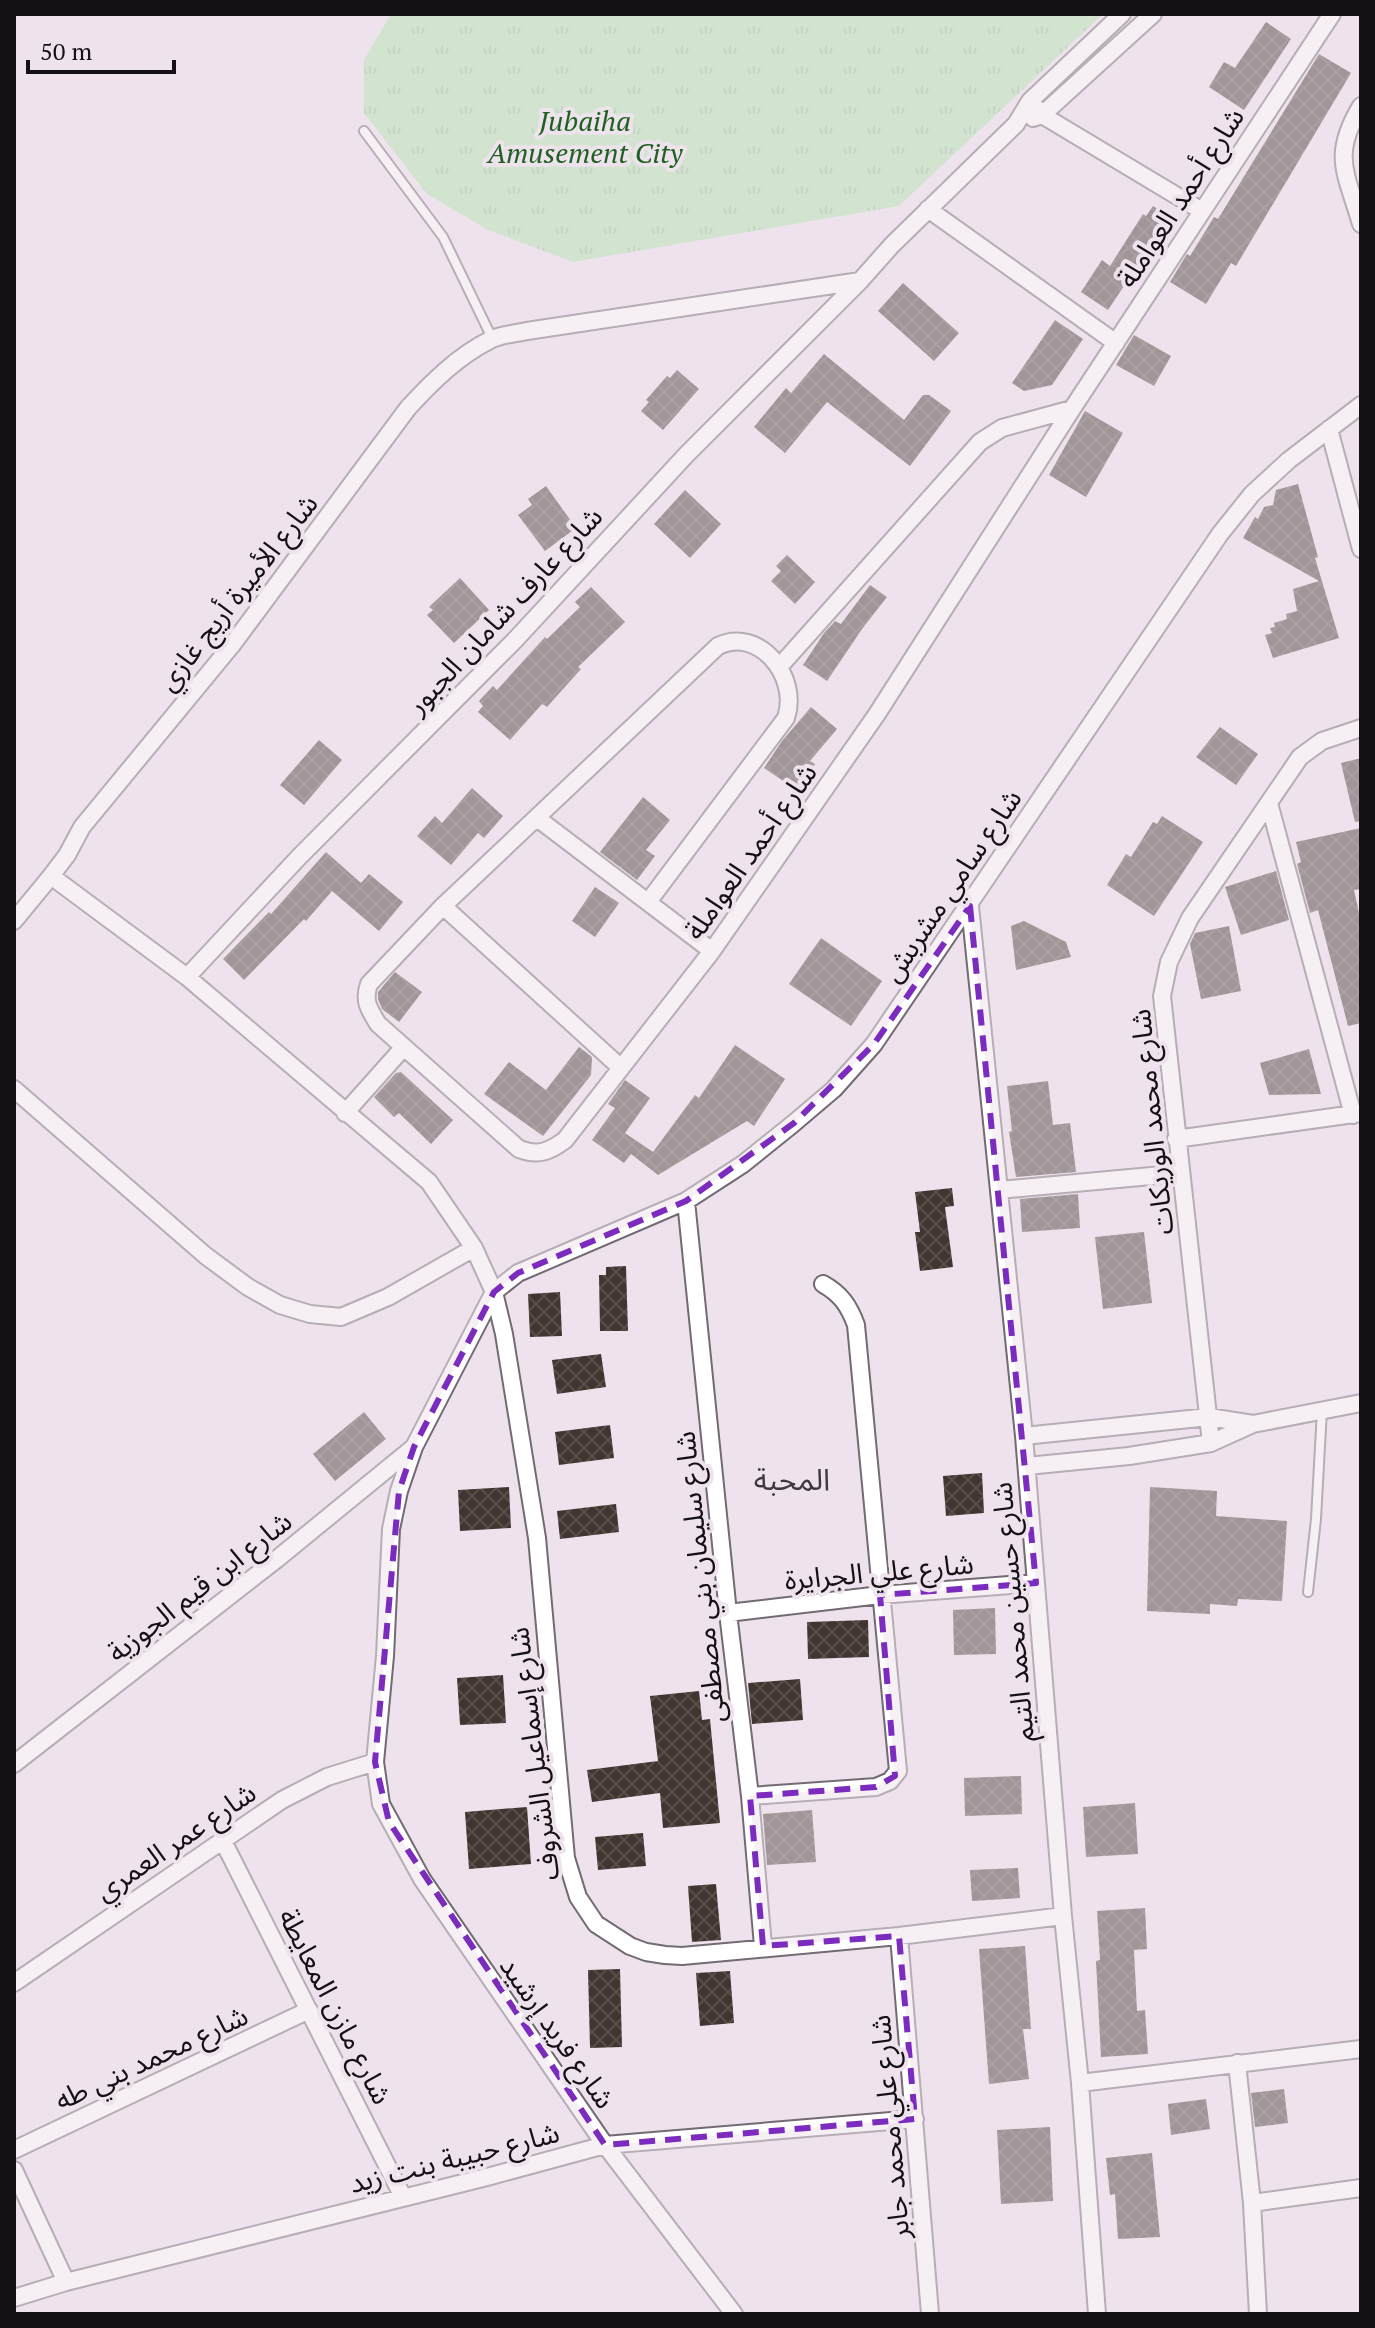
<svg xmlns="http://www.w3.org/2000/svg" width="1375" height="2328" font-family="'PT Serif','Noto Sans Arabic',serif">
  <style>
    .grass { fill: url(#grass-tufts) }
    .building { fill: url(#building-cross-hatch) }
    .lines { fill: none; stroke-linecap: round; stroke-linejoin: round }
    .service-casing { stroke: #736a73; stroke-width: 12 }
    .minor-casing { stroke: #736a73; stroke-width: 20 }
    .service { stroke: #fff; stroke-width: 8 }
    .minor { stroke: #fff; stroke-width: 16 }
    .marked { fill: none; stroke: #7b2cbf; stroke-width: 6; stroke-dasharray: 16 10; stroke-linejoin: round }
    .labels { text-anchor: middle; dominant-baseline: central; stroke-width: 8; stroke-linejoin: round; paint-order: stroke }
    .park-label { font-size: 28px; font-style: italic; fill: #1e6121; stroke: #eee3ed }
    .street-label { font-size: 28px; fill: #141014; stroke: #eee3ed }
    .neighbourhood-label { font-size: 30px; fill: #403840; stroke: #eee3ed }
  </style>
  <defs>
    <pattern id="grass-tufts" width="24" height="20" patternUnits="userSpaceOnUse" patternTransform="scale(2)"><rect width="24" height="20" fill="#b0e3ae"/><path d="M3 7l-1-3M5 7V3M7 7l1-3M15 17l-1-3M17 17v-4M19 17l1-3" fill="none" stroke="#96c295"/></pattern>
    <pattern id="building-cross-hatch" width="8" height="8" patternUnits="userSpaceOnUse" patternTransform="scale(2)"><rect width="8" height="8" fill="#403530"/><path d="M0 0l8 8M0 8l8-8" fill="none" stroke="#584f4b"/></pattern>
  </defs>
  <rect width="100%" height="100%" fill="#eee3ed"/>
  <path class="grass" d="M 391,14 L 1103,14 L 899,206 L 573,262 L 488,230 L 427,194 L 364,113 L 364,60 Z"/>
  <path class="building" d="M 1266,22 L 1291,39 L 1244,110 L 1209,87 L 1224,62 L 1235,68 Z
    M 1319,54 L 1351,73 L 1236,266 L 1231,263 L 1206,304 L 1170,282 L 1187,254 L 1190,256 L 1214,217 L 1218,219 Z
    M 1153,206 L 1170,217 L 1108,310 L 1081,292 L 1102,260 L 1110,266 L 1143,214 L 1146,216 Z
    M 903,283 L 959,333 L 934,361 L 878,311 Z
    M 1055,320 L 1083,339 L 1052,385 L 1024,391 L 1012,383 Z
    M 1134,335 L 1171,356 L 1154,386 L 1116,365 Z
    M 824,354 L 904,420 L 923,395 L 929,395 L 951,411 L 910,466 L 827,402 L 785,453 L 754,427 L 786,388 L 791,393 Z
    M 677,370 L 699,389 L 663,430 L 641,411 L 649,402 L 646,400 L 667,376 L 670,378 Z
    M 1085,411 L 1123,433 L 1086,497 L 1049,475 Z
    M 1298,484 L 1318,557 L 1315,558 L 1339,638 L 1273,658 L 1265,635 L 1272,633 L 1270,628 L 1275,627 L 1274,623 L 1287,619 L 1286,614 L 1297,611 L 1293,589 L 1319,581 L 1243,538 L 1255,517 L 1258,519 L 1264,507 L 1273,505 L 1276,490 Z
    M 546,486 L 576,528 L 545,551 L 518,515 L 532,505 L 528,499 Z
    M 685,490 L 721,524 L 690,558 L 654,524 Z
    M 787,555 L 815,582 L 795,604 L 771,581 L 781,571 L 776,566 Z
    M 460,578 L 489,610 L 454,643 L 427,615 L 433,610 L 429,607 Z
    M 870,585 L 887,597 L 862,629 L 827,681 L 803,665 L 824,633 L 835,621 L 841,624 Z
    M 591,587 L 625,622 L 578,667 L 581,669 L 547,707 L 542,704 L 510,740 L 478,712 L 483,706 L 479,701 L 493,686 L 497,690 L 545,637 L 547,639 L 580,607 L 575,602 Z
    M 811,707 L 837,729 L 810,761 L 815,764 L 798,791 L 764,768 L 782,741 Z
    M 1220,727 L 1258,754 L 1236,785 L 1196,757 Z
    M 319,740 L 342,760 L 304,805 L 280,785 Z
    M 1361,758 L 1361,821 L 1355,822 L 1341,763 Z
    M 472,788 L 503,816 L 484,838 L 478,833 L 451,865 L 417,836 L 435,816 L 442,823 Z
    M 643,797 L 670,820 L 646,850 L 655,856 L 637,880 L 600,852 Z
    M 1162,816 L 1203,842 L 1154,916 L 1107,885 L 1126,854 L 1131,857 L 1153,822 L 1157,824 Z
    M 1361,828 L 1361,889 L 1354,890 L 1361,922 L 1361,1023 L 1348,1026 L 1318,910 L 1310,913 L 1297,864 L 1301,862 L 1296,842 Z
    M 326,852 L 361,883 L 369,874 L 403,902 L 379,931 L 332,891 L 306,921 L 304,919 L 244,980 L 223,959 L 269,912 L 271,914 Z
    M 1276,871 L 1289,920 L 1241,935 L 1225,887 Z
    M 595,887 L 619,903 L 595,937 L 572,921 Z
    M 1024,921 L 1066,942 L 1071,957 L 1016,970 L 1011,926 Z
    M 1229,926 L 1241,991 L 1201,999 L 1190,944 L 1195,933 Z
    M 821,938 L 882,981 L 851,1026 L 789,984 Z
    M 395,972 L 422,992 L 399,1022 L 382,1009 L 378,999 L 378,992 Z
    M 735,1045 L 785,1079 L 754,1126 L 747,1121 L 658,1175 L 631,1154 L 624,1163 L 592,1140 L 615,1108 L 608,1104 L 625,1080 L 650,1098 L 625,1133 L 653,1152 L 695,1095 L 699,1098 Z
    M 579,1047 L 592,1057 L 591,1075 L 543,1136 L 484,1094 L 509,1062 L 546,1090 Z
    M 1309,1049 L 1321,1094 L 1269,1095 L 1260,1063 Z
    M 401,1072 L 453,1120 L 431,1144 L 399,1113 L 394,1117 L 374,1097 L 396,1073 Z
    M 1048,1081 L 1053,1125 L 1070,1123 L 1076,1172 L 1016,1177 L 1009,1132 L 1012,1131 L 1007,1086 Z
    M 952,1188 L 954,1206 L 945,1207 L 953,1267 L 920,1271 L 915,1232 L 920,1232 L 915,1192 Z
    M 1078,1194 L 1080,1228 L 1022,1232 L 1020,1199 Z
    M 1144,1232 L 1152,1303 L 1103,1309 L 1095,1237 Z
    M 626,1266 L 628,1331 L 600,1331 L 599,1275 L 606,1275 L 606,1267 Z
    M 560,1292 L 562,1336 L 530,1337 L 528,1294 Z
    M 601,1354 L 606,1387 L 557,1394 L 552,1360 Z
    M 364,1412 L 386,1439 L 335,1481 L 313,1454 Z
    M 610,1425 L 614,1458 L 559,1465 L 555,1432 Z
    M 982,1473 L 984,1513 L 946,1516 L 943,1476 Z
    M 509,1487 L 511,1528 L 460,1531 L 458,1490 Z
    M 1150,1487 L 1217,1491 L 1216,1516 L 1287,1521 L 1282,1601 L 1238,1599 L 1237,1606 L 1210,1604 L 1210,1614 L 1147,1611 Z
    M 616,1504 L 619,1532 L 560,1539 L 557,1511 Z
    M 995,1608 L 996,1654 L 954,1655 L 953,1610 Z
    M 868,1620 L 869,1657 L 808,1659 L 807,1622 Z
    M 503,1675 L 506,1723 L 460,1725 L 457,1678 Z
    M 800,1679 L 803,1720 L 752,1724 L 748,1683 Z
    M 699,1691 L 702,1720 L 710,1719 L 720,1823 L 663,1828 L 660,1793 L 592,1802 L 587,1770 L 658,1761 L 650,1696 Z
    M 1021,1776 L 1022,1814 L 965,1816 L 964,1778 Z
    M 1135,1803 L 1138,1854 L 1086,1857 L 1083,1807 Z
    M 527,1807 L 531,1864 L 469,1869 L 465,1812 Z
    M 812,1810 L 816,1862 L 767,1865 L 763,1814 Z
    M 643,1833 L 646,1866 L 598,1870 L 595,1837 Z
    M 1018,1868 L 1020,1898 L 972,1901 L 970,1870 Z
    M 716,1884 L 721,1940 L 692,1942 L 688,1886 Z
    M 1145,1908 L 1147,1949 L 1134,1950 L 1137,2011 L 1145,2010 L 1148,2054 L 1101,2057 L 1096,1961 L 1100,1960 L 1097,1911 Z
    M 1025,1946 L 1031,2029 L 1023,2029 L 1029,2079 L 989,2084 L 979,1949 Z
    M 620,1969 L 622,2047 L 590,2048 L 588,1970 Z
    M 730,1971 L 734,2023 L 700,2026 L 696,1973 Z
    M 1284,2089 L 1288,2123 L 1255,2127 L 1251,2093 Z
    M 1206,2099 L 1210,2129 L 1171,2135 L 1168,2104 Z
    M 1050,2127 L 1053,2201 L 1001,2204 L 997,2130 Z
    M 1152,2153 L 1160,2237 L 1118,2239 L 1115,2194 L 1110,2195 L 1106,2158 Z"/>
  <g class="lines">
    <defs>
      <path id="service" d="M 364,131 L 443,237 L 492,338
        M 1308,1592 L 1316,1519 L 1322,1410"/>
      <path id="minor" d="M 1030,101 L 1042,115 L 1202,211
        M 1361,106 C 1331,156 1346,172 1361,224
        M 1033,118 L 1042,115 L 1153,14
        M 928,209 L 1116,343
        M 860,281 L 527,331 C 515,334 501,334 490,340 C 458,356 432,382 408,408 L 232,645 L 82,827 L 67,855 L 51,876 L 187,977 L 429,1182 L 474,1248 L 494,1292 L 504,1334 L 537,1538 L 566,1858 L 578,1897 L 596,1924 L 630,1946 L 646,1952 L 665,1955 L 682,1956 L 899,1936 L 1063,1916
        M 1329,429 L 1361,549
        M 780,666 L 980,442 L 1002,428 L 1072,409
        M 1269,803 L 1353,1115
        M 537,818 L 712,951
        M 648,902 L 786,718 C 800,676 758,626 718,646 L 443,906 L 369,984 C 363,1001 369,1009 378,1024 L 519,1149 C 538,1156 549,1152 565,1140 L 712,951 L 877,714 L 1072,409 L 1332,14
        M 443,906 L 620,1067
        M 970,906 L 1024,1436 L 1063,1916 L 1080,2083 L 1097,2314
        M 14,921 L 51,876
        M 187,977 L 299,857 L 516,639 L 687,454 L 860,281 L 892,245 L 1016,124 L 1030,101 L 1122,14
        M 14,1089 L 206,1256 L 248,1287 L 280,1305 L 310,1314 L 341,1317 L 388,1297 L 474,1248
        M 345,1113 L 403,1048
        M 1176,1139 L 1361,1113
        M 999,1190 L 1162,1175
        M 686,1201 L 728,1613 L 750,1796 L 763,1946
        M 1024,1436 L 1209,1417 L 1253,1424
        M 1211,1443 L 1162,996 L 1169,962 L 1190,918 L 1300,757 L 1322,741 L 1361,728
        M 1027,1466 L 1129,1456 L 1211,1443 L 1253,1424 L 1361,1403
        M 728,1613 L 880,1595 L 1036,1583
        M 14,1764 L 277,1559 L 414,1447
        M 750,1796 L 876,1787 L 890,1781 L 898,1771 L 856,1325 C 849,1306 841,1294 823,1284
        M 222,1839 L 403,2197
        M 899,1936 L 930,2314
        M 14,1983 L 282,1800 L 327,1777 L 375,1762
        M 1237,2063 L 1252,2203 L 1258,2314
        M 1080,2083 L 1361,2049
        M 14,2150 L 309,2010
        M 14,2170 L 66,2282
        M 1252,2203 L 1361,2188
        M 14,2298 L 66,2282 L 487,2177 L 605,2145 L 915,2119
        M 734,2314 L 605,2145 L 422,1879 L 381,1804 L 375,1762 L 385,1656 L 391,1529 L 399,1491 L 414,1447 L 494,1292 L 518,1273 L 686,1201 L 743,1164 L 794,1123 L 834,1089 L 874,1044 L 1220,534 L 1252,494 L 1289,460 L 1361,405"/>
    </defs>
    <use href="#service" class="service-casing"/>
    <use href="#minor" class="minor-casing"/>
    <use href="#service" class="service"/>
    <use href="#minor" class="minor"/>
  </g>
  <path d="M0 0H1375V2328H0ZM 970,906 L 1036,1583 L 880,1595 L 895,1776 L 876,1787 L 750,1796 L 763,1946 L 899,1936 L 915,2119 L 605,2145 L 389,1822 L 375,1762 L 399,1491 L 414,1447 L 494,1292 L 518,1273 L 686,1201 L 794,1123 L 874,1044 Z" fill="#eee3ed" fill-opacity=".55" fill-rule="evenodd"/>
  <path class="marked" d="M 970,906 L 1036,1583 L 880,1595 L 895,1776 L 876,1787 L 750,1796 L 763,1946 L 899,1936 L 915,2119 L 605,2145 L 389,1822 L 375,1762 L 399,1491 L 414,1447 L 494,1292 L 518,1273 L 686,1201 L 794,1123 L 874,1044 Z"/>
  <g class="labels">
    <g class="park-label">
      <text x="585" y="120">Jubaiha<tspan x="585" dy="32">Amusement City</tspan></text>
    </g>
    <g class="street-label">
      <text transform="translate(1180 197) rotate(-57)">شارع أحمد العواملة</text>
      <text transform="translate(237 592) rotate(-52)">شارع الأميرة أريج غازي</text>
      <text transform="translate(504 610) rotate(-47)">شارع عارف شامان الجبور</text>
      <text transform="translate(750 851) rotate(-55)">شارع أحمد العواملة</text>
      <text transform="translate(951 885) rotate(-56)">شارع سامي مشربش</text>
      <text transform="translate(1151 1122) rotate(-96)">شارع محمد الوريكات</text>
      <text transform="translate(879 1571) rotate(-5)">شارع علي الجرايرة</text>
      <text transform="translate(699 1577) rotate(-96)">شارع سليمان بني مصطفى</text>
      <text transform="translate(199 1586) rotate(-38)">شارع ابن قيم الجوزية</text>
      <text transform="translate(1012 1612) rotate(-95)">شارع حسين محمد التيم</text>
      <text transform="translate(533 1754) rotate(-97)">شارع إسماعيل الشروف</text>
      <text transform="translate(175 1841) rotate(-34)">شارع عمر العمري</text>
      <text transform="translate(336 2006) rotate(63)">شارع مازن المعايطة</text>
      <text transform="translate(558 2032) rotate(55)">شارع فريد إرشيد</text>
      <text transform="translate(151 2057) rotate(-25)">شارع محمد بني طه</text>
      <text transform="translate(889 2127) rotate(-95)">شارع علي محمد جابر</text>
      <text transform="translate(454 2157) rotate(-14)">شارع حبيبة بنت زيد</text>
    </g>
    <g class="neighbourhood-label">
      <text x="792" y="1479">المحبة</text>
    </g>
  </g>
  <rect width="1375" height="2328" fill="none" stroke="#141014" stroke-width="32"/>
  <path d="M28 60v12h146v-12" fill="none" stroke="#141014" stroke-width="4"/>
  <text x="40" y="60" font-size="24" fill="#141014" stroke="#eee3ed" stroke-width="6" paint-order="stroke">50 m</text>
</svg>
